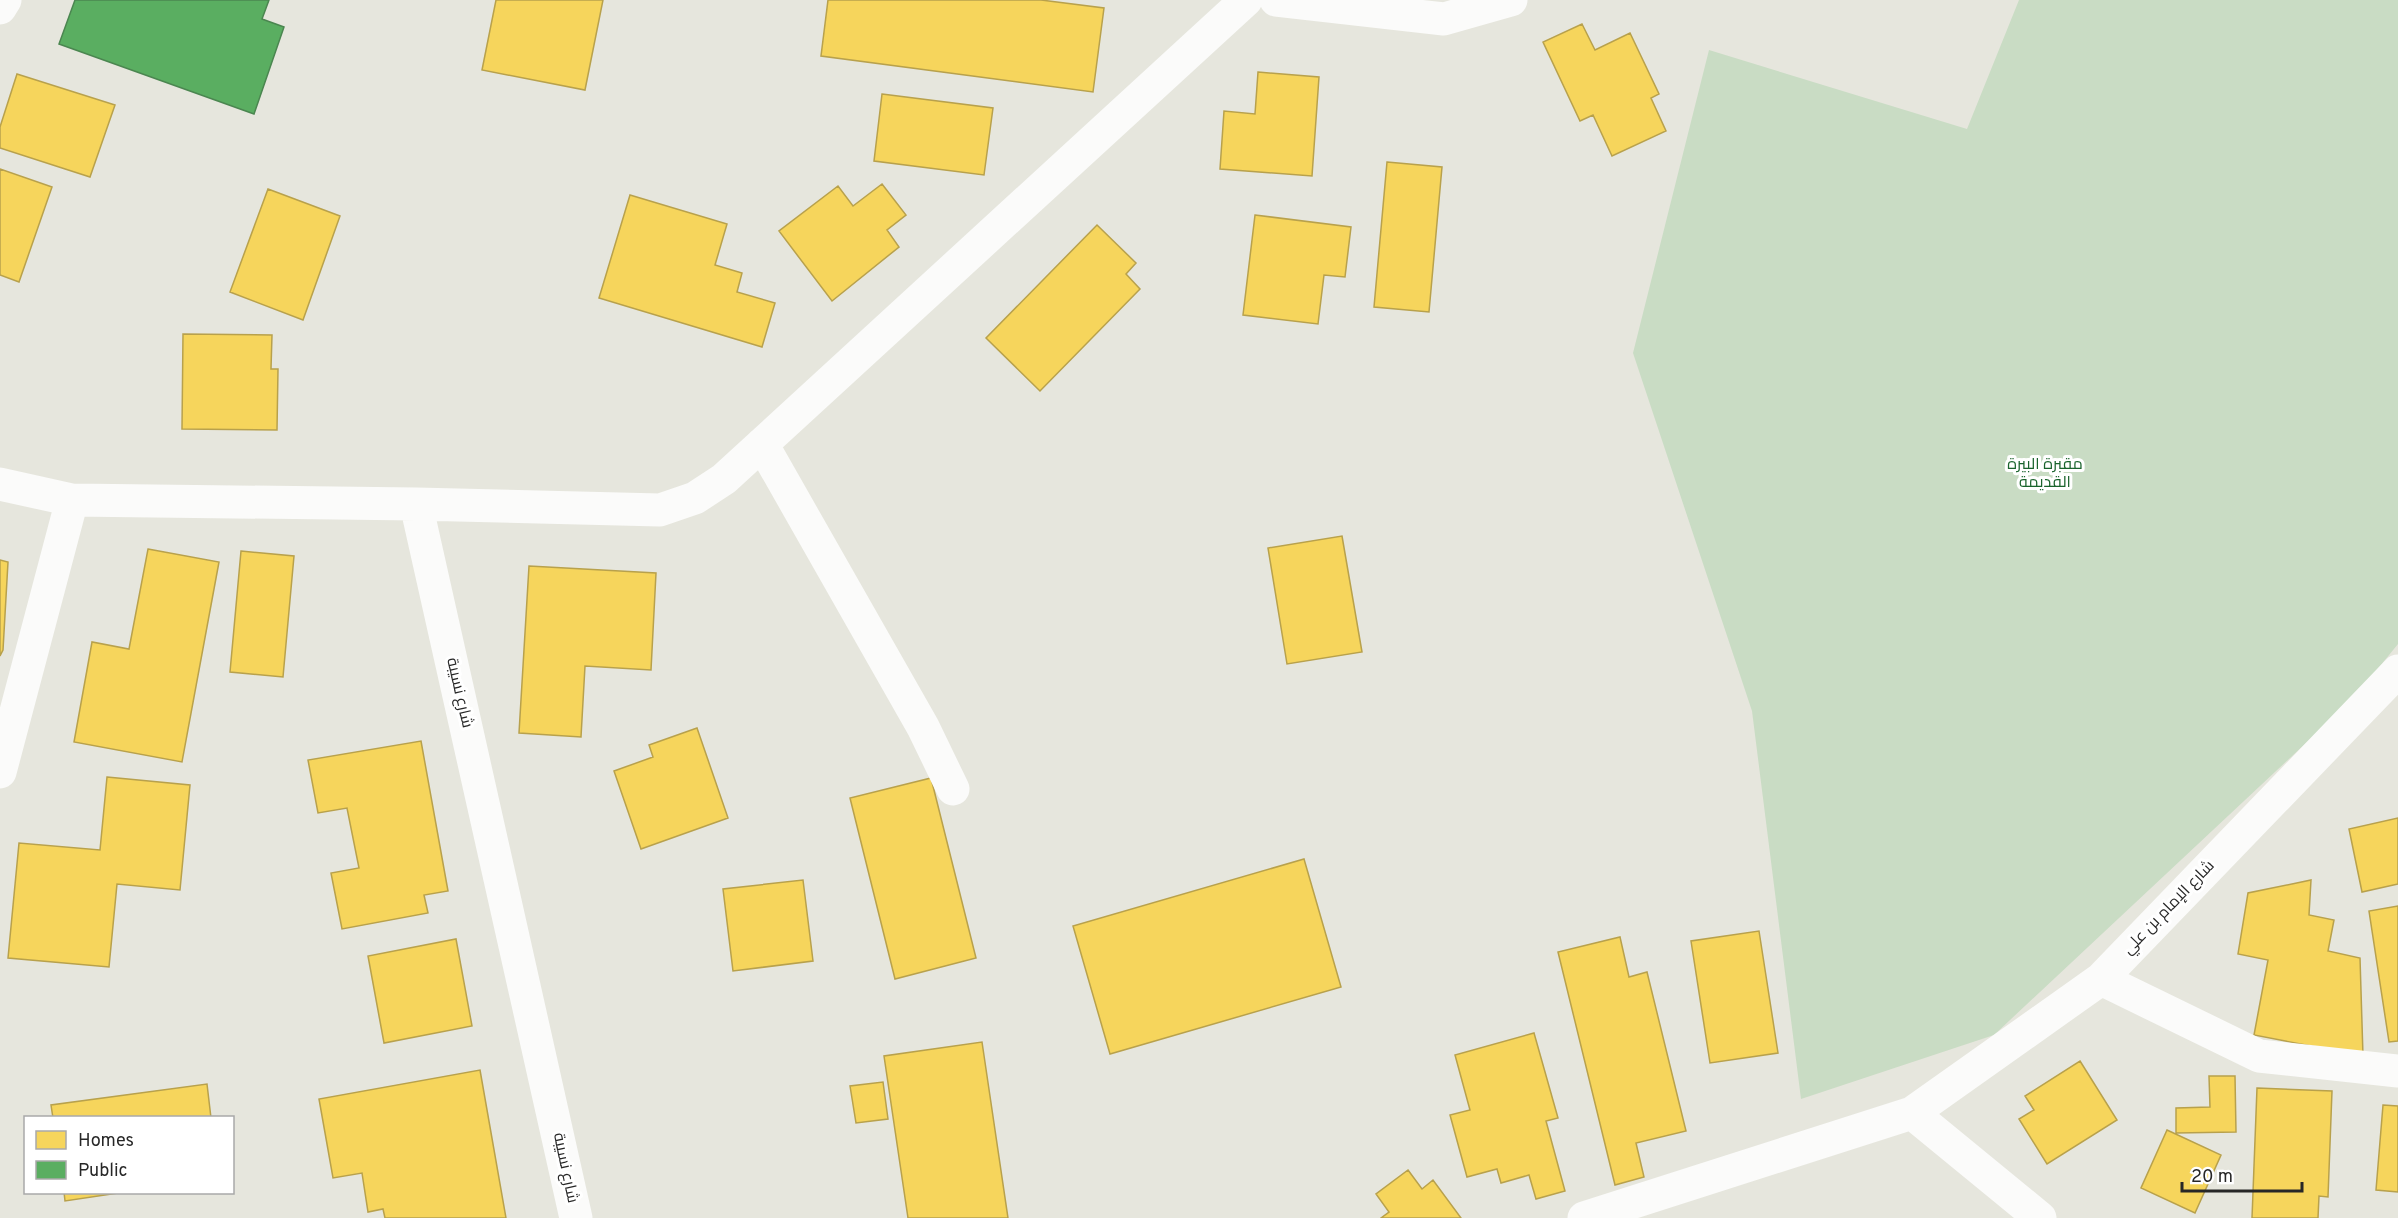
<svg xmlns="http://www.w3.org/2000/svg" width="2398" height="1218" font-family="Overpass,Cairo,sans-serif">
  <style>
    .cemetery { fill: #c9dcc4 }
    .homes { fill: #f6d55c; stroke: #b8a14c; stroke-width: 1.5 }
    .public { fill: #5aae61; stroke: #4b8650; stroke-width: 1.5 }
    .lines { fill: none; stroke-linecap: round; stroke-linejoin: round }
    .minor { stroke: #fbfbfa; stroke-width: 33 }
    .labels { text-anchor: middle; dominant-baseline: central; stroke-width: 6; stroke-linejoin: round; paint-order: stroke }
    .park-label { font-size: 16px; fill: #19632c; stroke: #fff }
    .street-label { font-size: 16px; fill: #272727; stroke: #fff }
  </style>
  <rect width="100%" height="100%" fill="#e6e6dd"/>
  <path class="cemetery" d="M 2019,0 L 2398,0 L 2398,644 L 2354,698 L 1994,1035 L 1801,1099 L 1752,711 L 1633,353 L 1709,50 L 1967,129 Z"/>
  <path class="homes" d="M 496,0 L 603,0 L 585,90 L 482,70 Z
    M 828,0 L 1041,0 L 1104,8 L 1093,92 L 821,56 Z
    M 1582,24 L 1595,50 L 1630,33 L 1659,94 L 1651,98 L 1666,131 L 1612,156 L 1593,115 L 1580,121 L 1543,42 Z
    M 1258,72 L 1319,77 L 1312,176 L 1220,169 L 1224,111 L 1255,114 Z
    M 17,74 L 115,105 L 90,177 L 0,148 L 0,127 Z
    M 882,94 L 993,108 L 984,175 L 874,161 Z
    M 1387,162 L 1442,167 L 1429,312 L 1374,307 Z
    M 0,169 L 52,187 L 19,282 L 0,275 Z
    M 882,184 L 906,215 L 887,230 L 899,247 L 832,301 L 779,231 L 838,186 L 853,206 Z
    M 268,189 L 340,216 L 303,320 L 230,292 Z
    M 630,195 L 727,224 L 715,265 L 742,273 L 737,292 L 775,303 L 762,347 L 599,298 Z
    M 1255,215 L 1351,227 L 1345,277 L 1324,275 L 1318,324 L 1243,315 Z
    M 1097,225 L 1136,263 L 1126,274 L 1140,289 L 1040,391 L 986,338 Z
    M 183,334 L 272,335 L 271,369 L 278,369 L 277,430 L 182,429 Z
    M 1342,536 L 1362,652 L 1287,664 L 1268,548 Z
    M 148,549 L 219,562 L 182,762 L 74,742 L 92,642 L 129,649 Z
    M 241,551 L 294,556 L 283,677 L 230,672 Z
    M 0,560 L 8,562 L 3,650 L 0,656 Z
    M 529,566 L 656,573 L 651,670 L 585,666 L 581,737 L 519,733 Z
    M 697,728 L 728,818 L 641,849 L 614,771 L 653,757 L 649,745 Z
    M 421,741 L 448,891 L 424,895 L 428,913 L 342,929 L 331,873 L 359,868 L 347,808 L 318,813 L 308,760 Z
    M 107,777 L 190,785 L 180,890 L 117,884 L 109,967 L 8,958 L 19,843 L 100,850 Z
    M 931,778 L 976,958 L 895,979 L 850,798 Z
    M 2398,818 L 2398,884 L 2362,892 L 2349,829 Z
    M 1304,859 L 1341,987 L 1110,1054 L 1073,926 Z
    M 803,880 L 813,961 L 733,971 L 723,889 Z
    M 2311,880 L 2309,915 L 2334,920 L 2328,951 L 2360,958 L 2363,1056 L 2254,1035 L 2268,960 L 2238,954 L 2248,893 Z
    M 2398,906 L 2398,1041 L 2389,1042 L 2369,911 Z
    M 1759,931 L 1778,1053 L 1710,1063 L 1691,941 Z
    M 1620,937 L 1629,977 L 1647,972 L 1686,1131 L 1636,1143 L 1644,1177 L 1615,1185 L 1558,952 Z
    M 456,939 L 472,1026 L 384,1043 L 368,956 Z
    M 1534,1033 L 1558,1118 L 1546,1121 L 1565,1191 L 1536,1199 L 1529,1175 L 1501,1183 L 1497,1169 L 1467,1177 L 1450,1115 L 1470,1110 L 1455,1055 Z
    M 982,1042 L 1008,1218 L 908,1218 L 884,1056 Z
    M 2080,1061 L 2117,1120 L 2047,1164 L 2019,1119 L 2034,1110 L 2025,1096 Z
    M 480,1070 L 506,1218 L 385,1218 L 383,1209 L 368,1212 L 362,1173 L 333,1178 L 319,1099 Z
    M 2209,1076 L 2235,1076 L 2236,1132 L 2176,1133 L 2176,1108 L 2210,1107 Z
    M 883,1082 L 888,1119 L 856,1123 L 850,1086 Z
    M 207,1084 L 211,1118 L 53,1118 L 51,1105 Z
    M 2257,1088 L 2332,1091 L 2328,1197 L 2319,1196 L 2318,1218 L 2252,1218 Z
    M 2383,1105 L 2398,1106 L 2398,1192 L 2376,1190 Z
    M 2167,1130 L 2221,1155 L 2195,1213 L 2141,1188 Z
    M 1408,1170 L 1422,1189 L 1433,1180 L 1461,1218 L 1381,1218 L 1389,1212 L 1376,1194 Z
    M 64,1192 L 125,1192 L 65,1201 Z"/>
  <path class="public" d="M 75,0 L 269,0 L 262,19 L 284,27 L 254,114 L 59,44 Z"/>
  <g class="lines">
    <path class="minor" d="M 1276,0 L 1444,19 L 1511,0
      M 0,8 L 5,0
      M 762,444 L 923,727 L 953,789
      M 0,484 L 72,500 L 416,504 L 576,1218
      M 416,504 L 660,510 L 695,498 L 724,479 L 1246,0
      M 0,772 L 72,500
      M 2101,979 L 2259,1056 L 2398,1071
      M 1912,1113 L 2101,979 L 2398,671
      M 1584,1218 L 1912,1113 L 2040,1218"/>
  </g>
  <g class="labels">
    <g class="park-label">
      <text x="2045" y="465">مقبرة البيرة<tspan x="2045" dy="18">القديمة</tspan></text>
    </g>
    <g class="street-label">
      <text transform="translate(459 693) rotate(77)">شارع نسيبة</text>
      <text transform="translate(2169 908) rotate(-46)">شارع الإمام بن علي</text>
      <text transform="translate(565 1168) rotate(78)">شارع نسيبة</text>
    </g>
  </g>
  <rect x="24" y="1116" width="210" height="78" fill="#ffffff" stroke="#a9a9a9" stroke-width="1.5"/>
  <rect x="36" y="1131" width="30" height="18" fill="#f6d55c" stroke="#a9a9a9" stroke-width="1.5"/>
  <text x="78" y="1146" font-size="18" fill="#272727">Homes</text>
  <rect x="36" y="1161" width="30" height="18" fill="#5aae61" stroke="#a9a9a9" stroke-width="1.5"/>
  <text x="78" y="1176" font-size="18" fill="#272727">Public</text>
  <path d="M2182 1182v9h120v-9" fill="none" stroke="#272727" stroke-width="3"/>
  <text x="2191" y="1182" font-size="18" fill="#272727" stroke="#ffffff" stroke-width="4.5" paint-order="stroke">20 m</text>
</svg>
